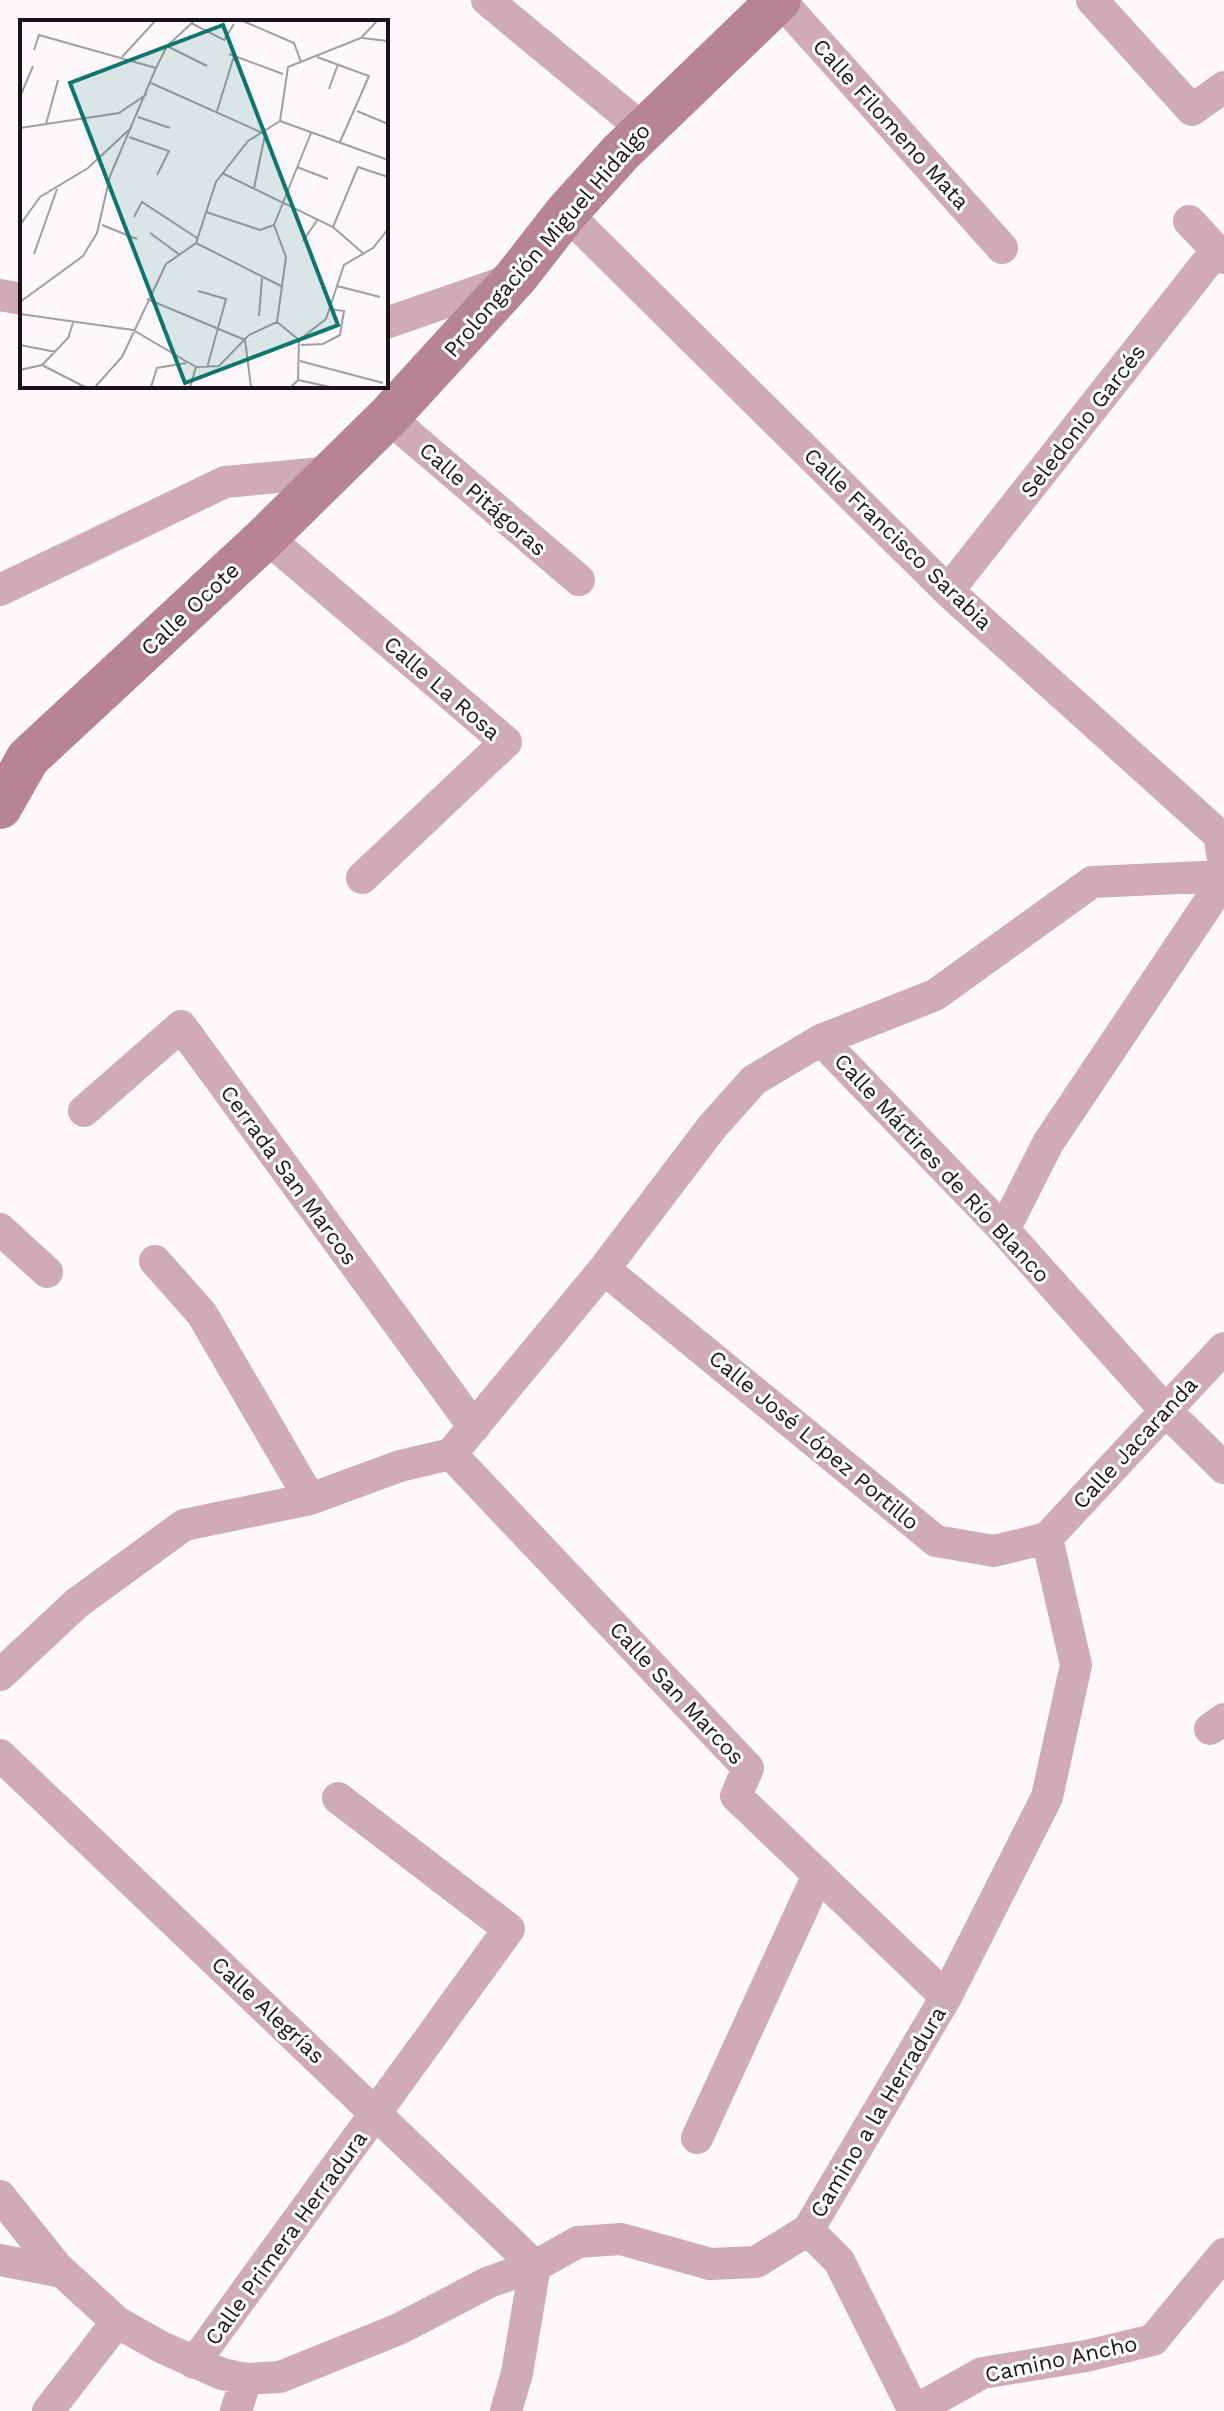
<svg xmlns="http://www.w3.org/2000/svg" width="1224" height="2411" font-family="'Work Sans',sans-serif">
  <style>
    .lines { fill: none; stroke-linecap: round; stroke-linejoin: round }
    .street { stroke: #cfabb7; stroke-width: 32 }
    .secondary { stroke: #b78496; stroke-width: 44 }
    .labels { text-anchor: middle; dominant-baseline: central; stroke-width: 6; stroke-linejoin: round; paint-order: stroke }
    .street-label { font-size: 22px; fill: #1c1219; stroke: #fff }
    .inset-road { fill: none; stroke: #a49ca1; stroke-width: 2 }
    .view { fill: #0f766e; fill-opacity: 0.15; stroke: #0f766e; stroke-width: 4 }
    .inset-edge { fill: none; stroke: #1c1219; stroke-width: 4 }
  </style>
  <rect width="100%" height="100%" fill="#fef8fc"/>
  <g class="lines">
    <path class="street" d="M 487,0 L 643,129
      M 780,0 L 1002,248
      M 1092,0 L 1192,110 L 1224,87
      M 566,213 L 948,591 L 1219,835 L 1224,864
      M 1189,221 L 1224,258
      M 0,295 L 22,299
      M 386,323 L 513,279
      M 388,417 L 579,580
      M 266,537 L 506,742 L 362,878
      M 0,590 L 225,482 L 332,472
      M 948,591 L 1216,251
      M 821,1040 L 1004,1230 L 1165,1410 L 1224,1468
      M 84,1111 L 181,1026 L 474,1427
      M 0,1229 L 47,1272
      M 1004,1230 L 1048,1143 L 1224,880
      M 155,1261 L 202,1314 L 310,1499
      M 604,1269 L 936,1541 L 994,1551 L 1047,1538
      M 451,1454 L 748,1768 L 736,1796 L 946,1997
      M 1047,1538 L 1224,1348
      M 0,1675 L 77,1603 L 184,1525 L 310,1499 L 400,1466 L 451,1454 L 604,1269 L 712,1127 L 754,1080 L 821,1040 L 935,995 L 1092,882 L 1224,876
      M 1210,1729 L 1224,1719
      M 0,1755 L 535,2266 L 517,2373 L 506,2411
      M 697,2138 L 818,1875
      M 0,2196 L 57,2267 L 117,2322
      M 808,2230 L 839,2261 L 914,2411
      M 0,2260 L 62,2272
      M 194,2363 L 509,1929 L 338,1798
      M 48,2411 L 117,2322 L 161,2347 L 222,2374 L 246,2379 L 280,2377 L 399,2329 L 489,2282 L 535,2266 L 578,2242 L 621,2239 L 710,2264 L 756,2262 L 808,2230 L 946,1997 L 1047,1797 L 1076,1665 L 1047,1538
      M 236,2411 L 246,2379
      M 914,2411 L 982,2373 L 1086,2356 L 1153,2340 L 1224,2254"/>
    <path class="secondary" d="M 0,807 L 28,758 L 266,537 L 388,417 L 516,277 L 566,213 L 621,152 L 779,0"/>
  </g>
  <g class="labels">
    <g class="street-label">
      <text transform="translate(891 124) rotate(48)">Calle Filomeno Mata</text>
      <text transform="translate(547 240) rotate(-49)">Prolongación Miguel Hidalgo</text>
      <text transform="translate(1083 421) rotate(-52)">Seledonio Garcés</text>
      <text transform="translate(483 499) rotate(41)">Calle Pitágoras</text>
      <text transform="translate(898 539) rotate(44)">Calle Francisco Sarabia</text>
      <text transform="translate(190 609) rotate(-43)">Calle Ocote</text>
      <text transform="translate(442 688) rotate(41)">Calle La Rosa</text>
      <text transform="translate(942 1168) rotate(47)">Calle Mártires de Río Blanco</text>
      <text transform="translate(289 1175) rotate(54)">Cerrada San Marcos</text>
      <text transform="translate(814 1440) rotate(40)">Calle José López Portillo</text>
      <text transform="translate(1135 1443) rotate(-47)">Calle Jacaranda</text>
      <text transform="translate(677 1693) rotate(47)">Calle San Marcos</text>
      <text transform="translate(268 2010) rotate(43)">Calle Alegrías</text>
      <text transform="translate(878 2112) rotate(-59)">Camino a la Herradura</text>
      <text transform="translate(286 2238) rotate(-54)">Calle Primera Herradura</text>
      <text transform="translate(1061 2359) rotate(-12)">Camino Ancho</text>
    </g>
  </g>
  <g transform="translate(20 20)">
    <rect width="368" height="368" fill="#fef8fc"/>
    <path class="inset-road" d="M 223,1 L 274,23 L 281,42M 171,3 L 204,20 L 214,4M 342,18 L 368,21M 147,26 L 187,46M 14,30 L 19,15 L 136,48M 209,34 L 263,54M 102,37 L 135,1M 297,37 L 349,56 L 320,122M 131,63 L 245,114M 309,69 L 318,44M 0,77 L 13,46M 197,91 L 214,36M 337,91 L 368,104M 118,97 L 150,108M 260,101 L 368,140M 26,104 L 38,60M 0,108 L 99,93 L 127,74M 109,117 L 149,131 L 137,155M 277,147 L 308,159M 202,153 L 313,207 L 344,234M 234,168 L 245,115M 186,192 L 240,210 L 254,205M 114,197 L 122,182 L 177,218M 0,205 L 20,177 L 68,148 L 112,107M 82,205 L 117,219M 254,205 L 291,113M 313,207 L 338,147 L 368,157M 130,213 L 160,235M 283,221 L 298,199M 176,223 L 263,267M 14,234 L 37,169M 317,266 L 360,277M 178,271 L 206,279 L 187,348M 127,279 L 225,320 L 231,367M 0,282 L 63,236 L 77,213 L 90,156 L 136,48 L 147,26 L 174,1M 0,294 L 113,310 L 176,347M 239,296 L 242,258M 257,302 L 279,320M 0,325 L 36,332M 281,325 L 303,324 L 320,315 L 324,291 L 309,289M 280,341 L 363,363M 22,345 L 65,367M 0,350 L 22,345 L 48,318 L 53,303M 278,360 L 310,367M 75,367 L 102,337 L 146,244 L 176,223 L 196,162 L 228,121 L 260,101 L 268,47 L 341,18 L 357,1M 131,367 L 137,348 L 166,343M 170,367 L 176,347 L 199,346 L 229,315 L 257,302 L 266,237 L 254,205M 271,367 L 278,360 L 279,320 L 306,299 L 324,245 L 353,228 L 368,209"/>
    <path class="view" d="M 203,5 L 318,305 L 165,363 L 50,63 Z"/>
    <rect width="368" height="368" class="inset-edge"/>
  </g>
</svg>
